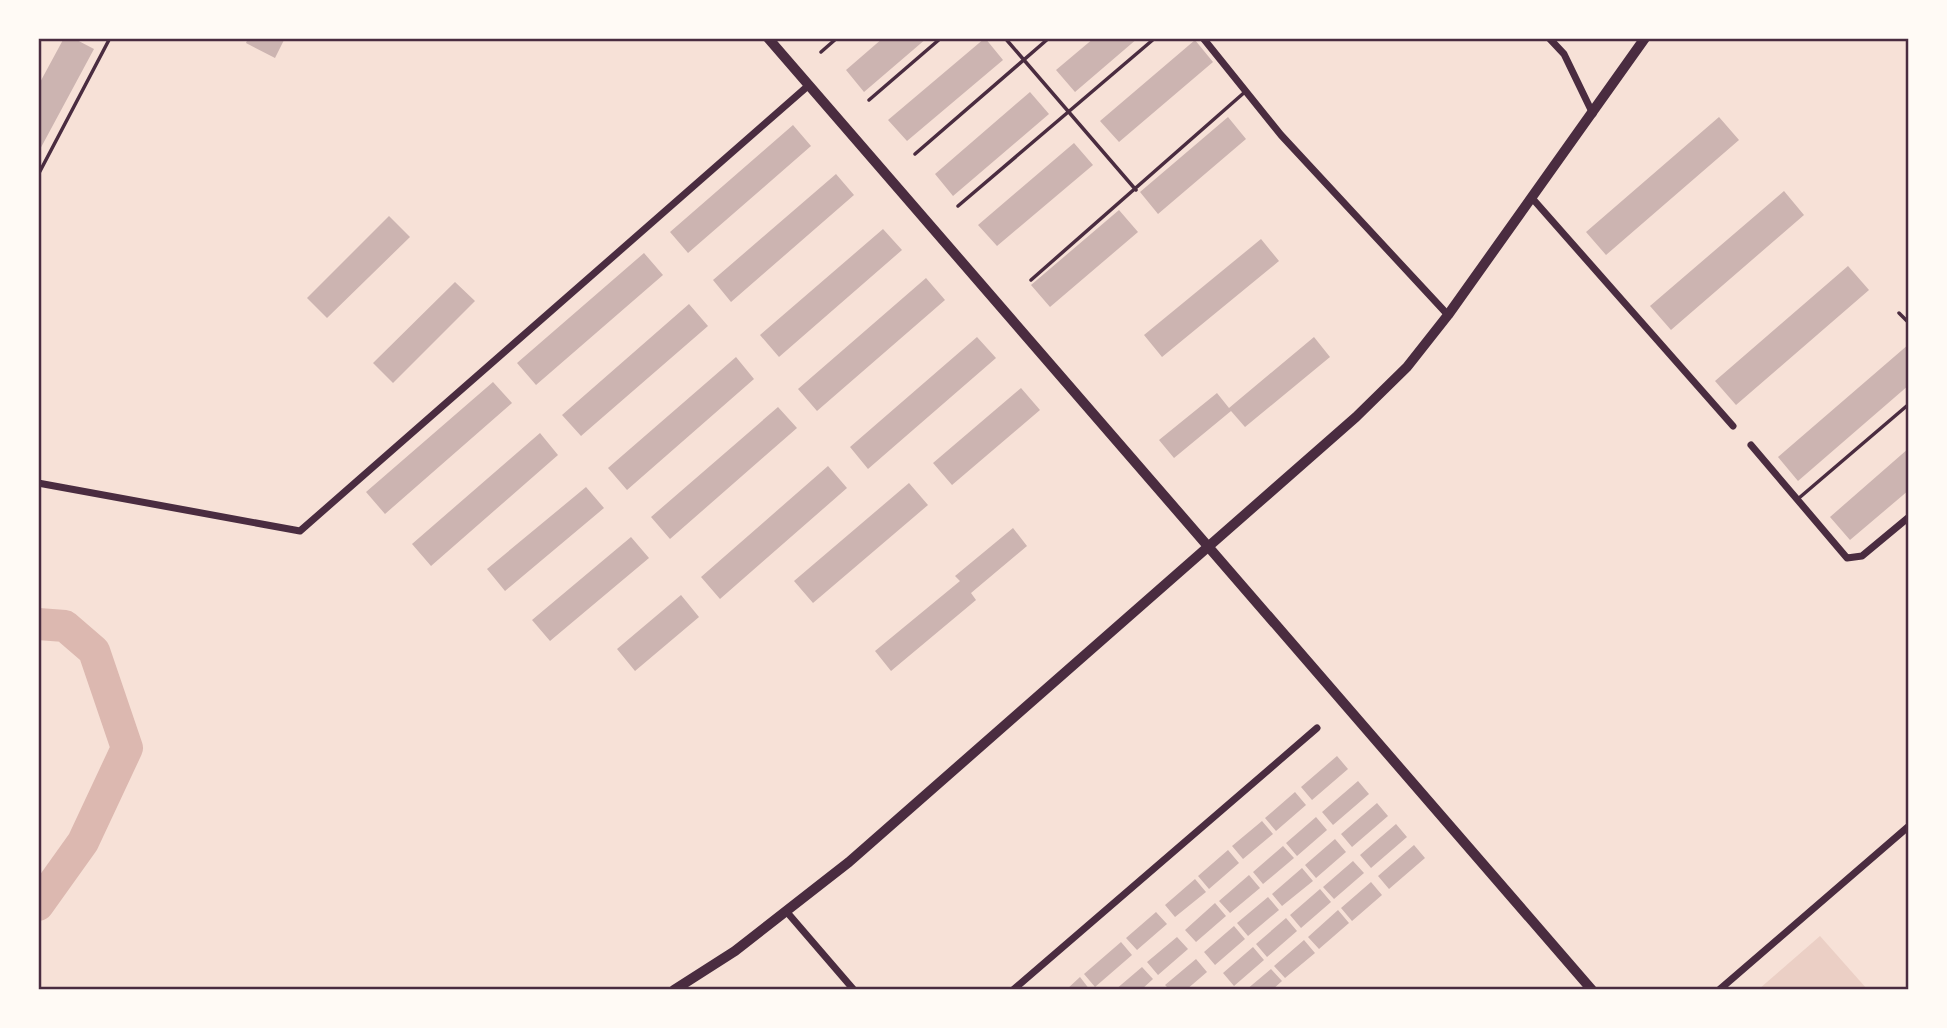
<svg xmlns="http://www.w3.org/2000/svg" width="1947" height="1028" font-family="'Noto Sans',sans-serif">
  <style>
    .green { fill: #ebcfc5 }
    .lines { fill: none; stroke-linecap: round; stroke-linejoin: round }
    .river { stroke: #dcb8b0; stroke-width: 32 }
    .building { fill: #ccb4b1 }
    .service { stroke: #4a2c40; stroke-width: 3.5 }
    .minor { stroke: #4a2c40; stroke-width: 7 }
    .tertiary { stroke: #4a2c40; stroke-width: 10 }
    .neatline { fill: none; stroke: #4a2c40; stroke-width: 2.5 }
  </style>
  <rect width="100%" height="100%" fill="#f7e1d7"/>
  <path class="green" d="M 1820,936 L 1867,989 L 1759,989 Z"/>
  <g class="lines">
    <path class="river" d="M 38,624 L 65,626 L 94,651 L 127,748 L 83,842 L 38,905"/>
  </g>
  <path class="building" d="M 64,38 L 73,38 L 94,49 L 38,153 L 38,86 Z
    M 248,38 L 285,38 L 275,58 L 246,43 Z
    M 883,38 L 927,38 L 864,92 L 846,70 Z
    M 985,38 L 1003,60 L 907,141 L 888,120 Z
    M 1094,38 L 1138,38 L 1075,92 L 1056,70 Z
    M 1195,40 L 1213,62 L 1119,142 L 1100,121 Z
    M 1030,92 L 1049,114 L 953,196 L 935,174 Z
    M 1228,117 L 1246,139 L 1158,214 L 1140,192 Z
    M 1719,117 L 1739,140 L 1606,255 L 1586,232 Z
    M 793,125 L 811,146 L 688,253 L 670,232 Z
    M 1074,143 L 1093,165 L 997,246 L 978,225 Z
    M 836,174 L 854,195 L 731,302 L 713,280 Z
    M 1784,191 L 1804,215 L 1671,330 L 1650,306 Z
    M 1119,210 L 1138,232 L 1050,307 L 1031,285 Z
    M 389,216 L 410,237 L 327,318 L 307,298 Z
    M 883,229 L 902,250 L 779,357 L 760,335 Z
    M 1261,239 L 1279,261 L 1162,357 L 1144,335 Z
    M 644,253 L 663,275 L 536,385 L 517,363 Z
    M 1848,266 L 1869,290 L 1736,405 L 1715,381 Z
    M 926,278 L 945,300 L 817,411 L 798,389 Z
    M 455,282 L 475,301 L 393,383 L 373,363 Z
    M 689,304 L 708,326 L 581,436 L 562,415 Z
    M 977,337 L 996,358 L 868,469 L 850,447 Z
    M 1314,337 L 1330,357 L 1245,427 L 1231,411 L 1174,458 L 1159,440 L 1217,393 L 1229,408 Z
    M 1909,344 L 1909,385 L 1798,481 L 1778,457 Z
    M 736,357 L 754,379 L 627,490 L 608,468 Z
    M 493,382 L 512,403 L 385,514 L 366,492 Z
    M 1021,388 L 1040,410 L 952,485 L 933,463 Z
    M 778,407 L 797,428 L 670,539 L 651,517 Z
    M 540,433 L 558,455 L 431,566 L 412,544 Z
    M 1909,448 L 1909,490 L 1850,540 L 1830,517 Z
    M 828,466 L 847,488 L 720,599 L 701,577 Z
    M 909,483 L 928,505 L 813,603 L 794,581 Z
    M 586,487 L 604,508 L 505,591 L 487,569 Z
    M 1013,528 L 1027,546 L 971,593 L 976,600 L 891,671 L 875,651 L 960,581 L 955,576 Z
    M 631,537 L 649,558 L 550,641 L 532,620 Z
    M 681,595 L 699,617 L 635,671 L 617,649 Z
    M 1337,756 L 1348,769 L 1312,800 L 1301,787 Z
    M 1358,781 L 1369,794 L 1333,825 L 1322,812 Z
    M 1295,792 L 1306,805 L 1276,831 L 1265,818 Z
    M 1377,803 L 1388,816 L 1352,847 L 1341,834 Z
    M 1316,817 L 1327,830 L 1297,856 L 1286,843 Z
    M 1262,821 L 1273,834 L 1243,859 L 1232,846 Z
    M 1396,824 L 1407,837 L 1371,868 L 1360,855 Z
    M 1335,839 L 1346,852 L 1316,878 L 1305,865 Z
    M 1414,845 L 1425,858 L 1389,889 L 1378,876 Z
    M 1283,846 L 1294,858 L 1263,884 L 1253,872 Z
    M 1228,850 L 1239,863 L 1209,889 L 1198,876 Z
    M 1353,861 L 1364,873 L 1334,899 L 1323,887 Z
    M 1302,868 L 1313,881 L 1282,906 L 1272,894 Z
    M 1249,875 L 1260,888 L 1230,913 L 1219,901 Z
    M 1195,879 L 1206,892 L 1175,917 L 1165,905 Z
    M 1371,882 L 1382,895 L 1352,921 L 1341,908 Z
    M 1320,889 L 1331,902 L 1301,928 L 1290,915 Z
    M 1268,897 L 1279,910 L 1248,936 L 1237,923 Z
    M 1215,903 L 1226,916 L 1196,942 L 1185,930 Z
    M 1338,910 L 1349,923 L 1319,949 L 1308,937 Z
    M 1156,912 L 1167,924 L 1137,950 L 1126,938 Z
    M 1286,918 L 1297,931 L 1267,957 L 1256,944 Z
    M 1234,926 L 1245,939 L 1215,965 L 1204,952 Z
    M 1177,937 L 1188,949 L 1158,975 L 1147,962 Z
    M 1304,940 L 1315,953 L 1285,978 L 1274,966 Z
    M 1121,942 L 1132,955 L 1095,987 L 1084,974 Z
    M 1253,947 L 1264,960 L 1234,986 L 1223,973 Z
    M 1196,959 L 1207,972 L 1186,990 L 1170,990 L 1165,985 Z
    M 1142,967 L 1153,979 L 1141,990 L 1115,990 Z
    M 1271,969 L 1282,981 L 1272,990 L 1246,990 Z
    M 1080,977 L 1090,990 L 1066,990 Z"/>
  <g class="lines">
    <path class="service" d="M 1005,38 L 1136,190
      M 821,52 L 837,38
      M 869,100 L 941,38
      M 915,154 L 1049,38
      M 38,175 L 110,38
      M 958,206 L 1155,38
      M 1031,280 L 1246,91
      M 1899,313 L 1909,323
      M 1799,498 L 1909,404"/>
    <path class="minor" d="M 1203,38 L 1281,135 L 1448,315
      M 1549,38 L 1564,54 L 1593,114
      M 1532,198 L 1733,426
      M 1751,445 L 1847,558 L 1862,556 L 1909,517
      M 38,483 L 300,531 L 809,85
      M 786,911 L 854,990
      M 1013,990 L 1317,728
      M 1719,990 L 1909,826"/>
    <path class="tertiary" d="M 768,38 L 1592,990
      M 674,990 L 735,951 L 849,862 L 1356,417 L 1407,367 L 1448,315 L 1645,38"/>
  </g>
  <rect width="1947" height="1028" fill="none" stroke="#fffaf5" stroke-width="80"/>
  <rect x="40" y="40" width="1867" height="948" class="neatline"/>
</svg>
